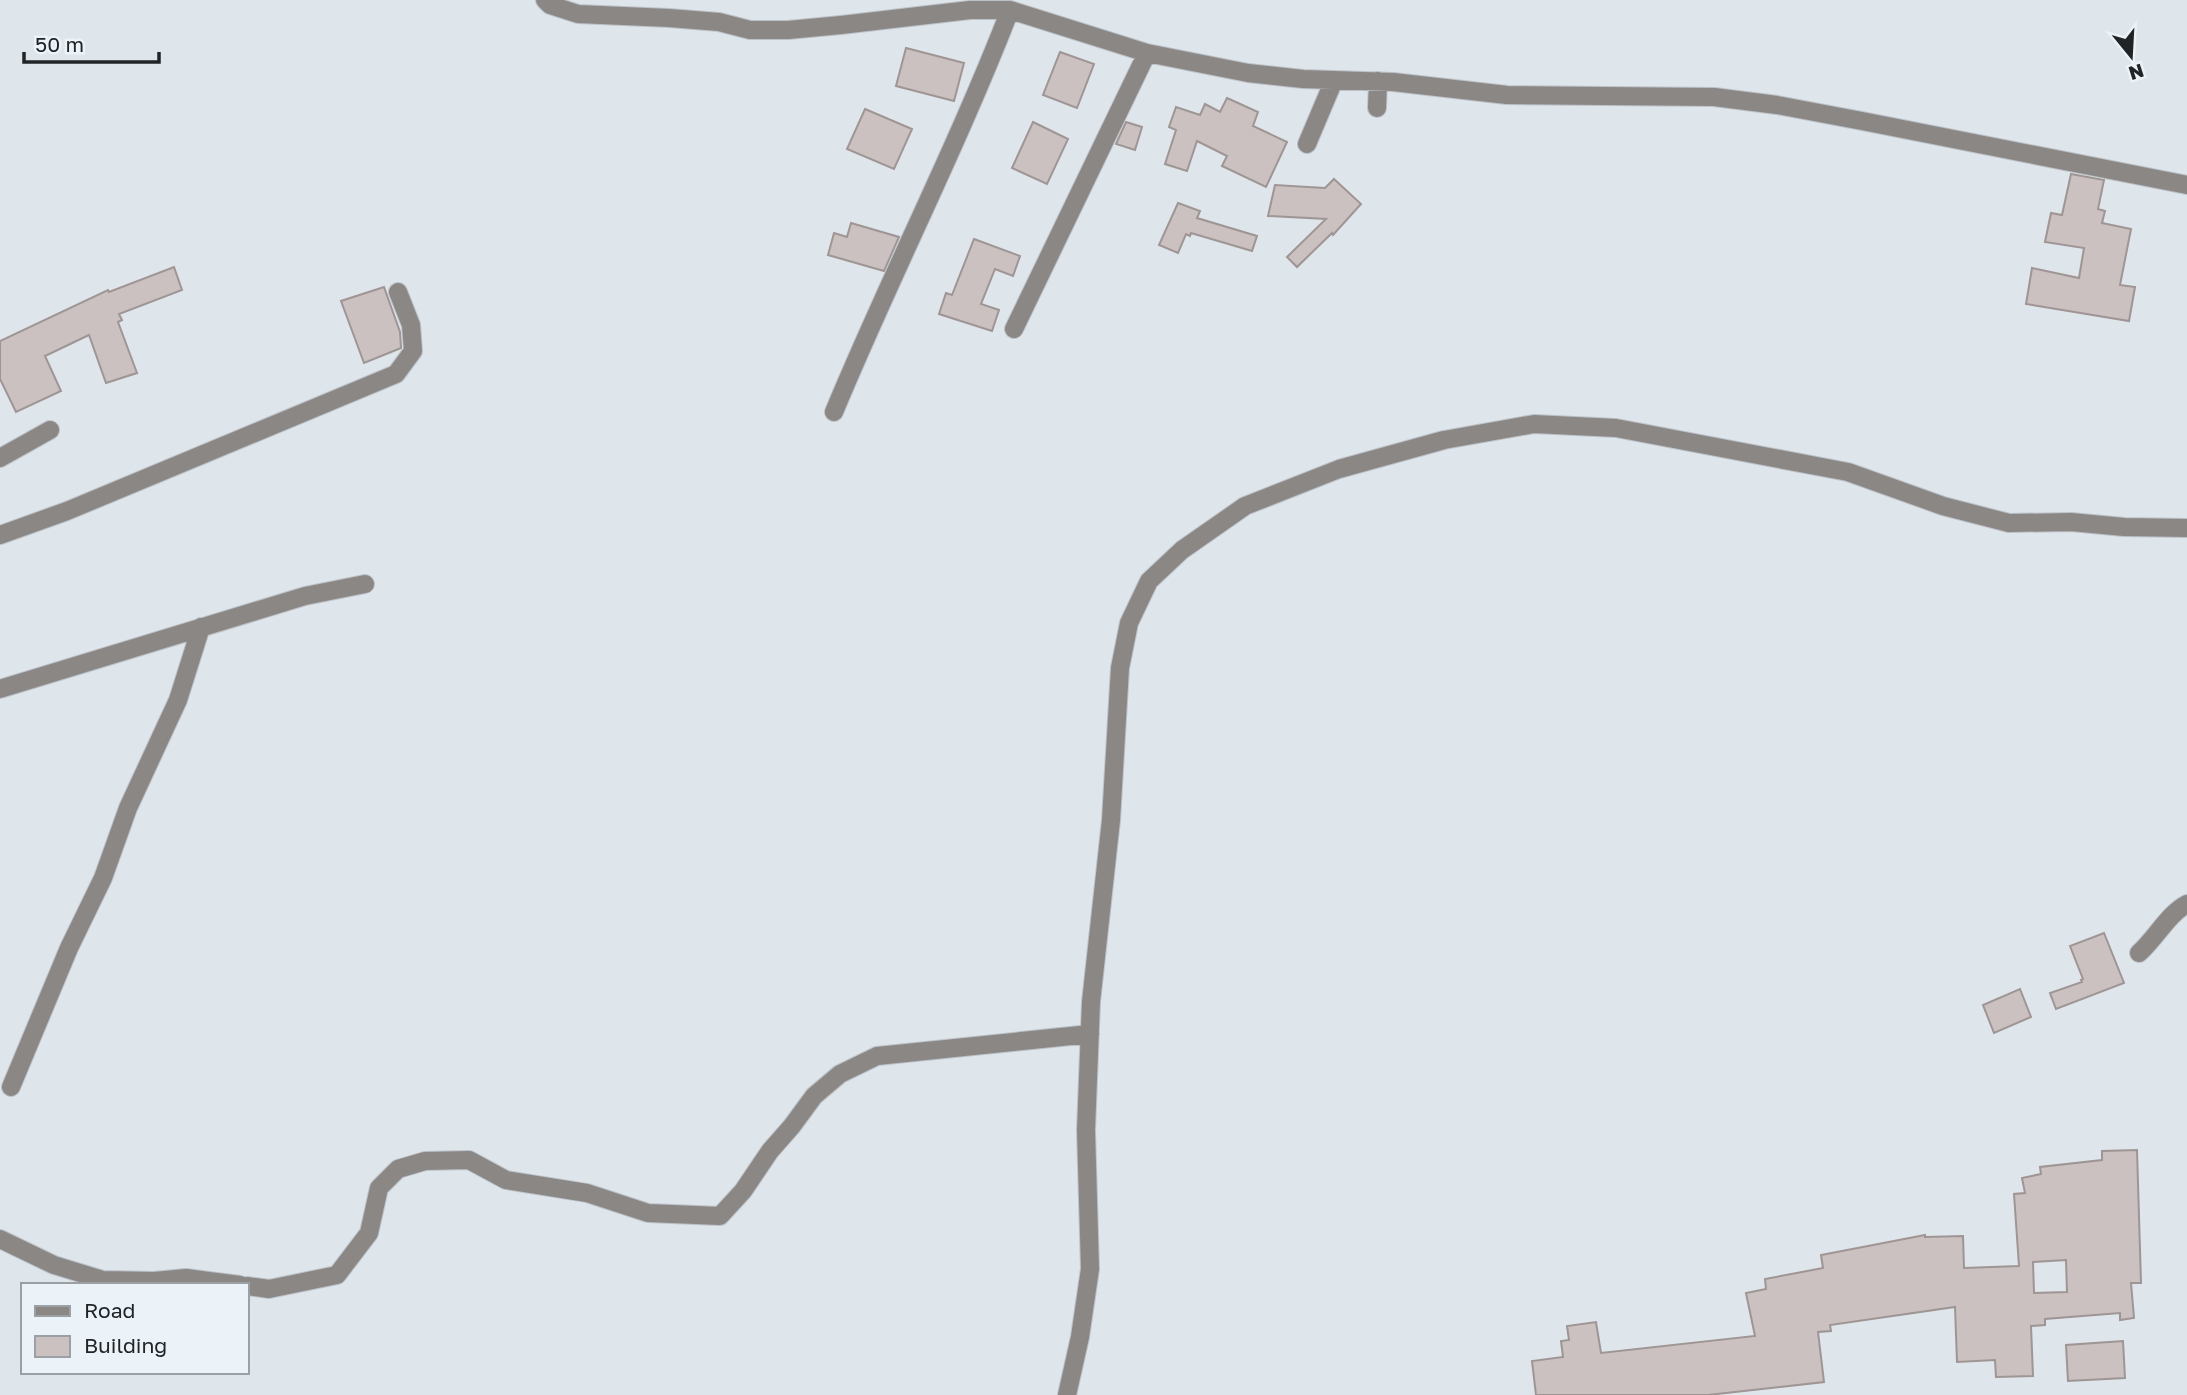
<svg xmlns="http://www.w3.org/2000/svg" width="2187" height="1395" font-family="'Golos Text',sans-serif">
  <style>
    .building { fill: #cbc1c0; stroke: #9e9594; stroke-width: 2; fill-rule: evenodd }
    .lines { fill: none; stroke-linecap: round; stroke-linejoin: round }
    .minor-casing { stroke: #bcc2c8; stroke-width: 20 }
    .minor { stroke: #8b8785; stroke-width: 18 }
  </style>
  <rect width="100%" height="100%" fill="#dee5eb"/>
  <path class="building" d="M 906,48 L 964,63 L 954,101 L 896,86 Z
    M 1060,52 L 1094,64 L 1077,108 L 1043,95 Z
    M 1227,98 L 1258,112 L 1253,126 L 1287,142 L 1266,187 L 1222,166 L 1227,156 L 1197,141 L 1187,171 L 1165,164 L 1176,130 L 1169,127 L 1176,107 L 1200,115 L 1205,104 L 1220,112 Z
    M 865,109 L 912,129 L 894,169 L 847,149 Z
    M 1033,122 L 1068,139 L 1047,184 L 1012,168 Z
    M 1126,122 L 1142,127 L 1135,150 L 1116,144 Z
    M 2071,174 L 2104,180 L 2098,209 L 2105,211 L 2102,223 L 2131,229 L 2120,285 L 2135,287 L 2129,321 L 2026,304 L 2032,268 L 2079,278 L 2084,248 L 2045,242 L 2051,213 L 2062,215 Z
    M 1334,179 L 1361,204 L 1333,235 L 1332,233 L 1297,267 L 1287,257 L 1326,219 L 1268,216 L 1275,185 L 1325,188 Z
    M 1178,203 L 1200,211 L 1197,218 L 1257,236 L 1252,251 L 1191,233 L 1190,236 L 1186,234 L 1178,253 L 1159,245 Z
    M 851,223 L 899,237 L 884,271 L 828,255 L 834,233 L 847,237 Z
    M 974,239 L 1020,256 L 1013,276 L 995,269 L 981,304 L 999,310 L 992,331 L 939,314 L 946,293 L 952,295 Z
    M 174,267 L 182,290 L 119,314 L 122,320 L 118,322 L 137,373 L 106,383 L 89,335 L 45,356 L 61,391 L 16,412 L 0,379 L 0,341 L 108,290 L 109,292 Z
    M 384,287 L 400,332 L 401,348 L 364,363 L 341,301 Z
    M 2104,933 L 2124,983 L 2056,1009 L 2050,993 L 2082,982 L 2081,980 L 2083,979 L 2070,946 Z
    M 2020,989 L 2031,1017 L 1994,1033 L 1983,1005 Z
    M 2137,1150 L 2141,1283 L 2131,1283 L 2134,1318 L 2120,1320 L 2120,1313 L 2045,1319 L 2045,1325 L 2031,1326 L 2033,1376 L 1996,1377 L 1995,1360 L 1957,1362 L 1955,1307 L 1830,1325 L 1831,1331 L 1818,1332 L 1824,1382 L 1708,1395 L 1536,1395 L 1532,1361 L 1563,1357 L 1561,1341 L 1569,1340 L 1567,1326 L 1596,1322 L 1601,1353 L 1755,1336 L 1746,1293 L 1766,1289 L 1765,1279 L 1823,1268 L 1821,1255 L 1925,1235 L 1925,1237 L 1963,1236 L 1964,1268 L 2019,1266 L 2014,1194 L 2025,1193 L 2022,1178 L 2041,1174 L 2040,1167 L 2102,1160 L 2102,1151 ZM 2066,1260 L 2067,1292 L 2034,1293 L 2033,1262 Z
    M 2123,1341 L 2125,1378 L 2068,1381 L 2066,1345 Z"/>
  <g class="lines">
    <defs>
      <path id="minor" d="M 545,0 L 550,5 L 578,14 L 669,18 L 719,22 L 750,30 L 788,30 L 841,25 L 970,10 L 1010,10 L 1147,53 L 1248,73 L 1303,79 L 1393,82 L 1507,95 L 1714,97 L 1777,105 L 1862,121 L 2187,185
        M 1377,108 L 1378,81
        M 1307,144 L 1334,80
        M 1014,329 L 1147,53
        M 834,412 C 890,277 957,147 1010,10
        M 0,458 L 50,430
        M 0,535 L 67,511 L 396,374 L 413,351 L 411,325 L 398,292
        M 0,689 L 305,596 L 365,584
        M 2139,953 C 2156,938 2168,914 2187,904
        M 11,1087 L 69,948 L 103,878 L 128,808 L 178,700 L 201,627
        M 0,1239 L 54,1265 L 103,1280 L 154,1281 L 186,1278 L 240,1285
        M 247,1286 L 269,1289 L 337,1275 L 369,1233 L 379,1188 L 398,1169 L 425,1161 L 469,1160 L 506,1180 L 587,1193 L 648,1213 L 720,1216 L 743,1191 L 770,1151 L 792,1126 L 814,1096 L 840,1074 L 877,1056 L 1090,1034
        M 1067,1395 L 1080,1337 L 1090,1269 L 1086,1130 L 1091,1002 L 1111,820 L 1120,668 L 1129,623 L 1149,581 L 1182,550 L 1245,506 L 1339,469 L 1444,440 L 1534,424 L 1616,428 L 1848,472 L 1943,506 L 2009,523 L 2071,522 L 2124,527 L 2187,528"/>
    </defs>
    <use href="#minor" class="minor-casing"/>
    <use href="#minor" class="minor"/>
  </g>
  <rect x="21" y="1283" width="228" height="91" fill="#ebf2f8" stroke="#9aa0a4" stroke-width="2"/>
  <rect x="35" y="1306" width="35" height="10" fill="#8b8785" stroke="#9aa0a4" stroke-width="2"/>
  <text x="84" y="1318" font-size="21" fill="#212426">Road</text>
  <rect x="35" y="1336" width="35" height="21" fill="#cbc1c0" stroke="#9aa0a4" stroke-width="2"/>
  <text x="84" y="1353" font-size="21" fill="#212426">Building</text>
  <g transform="translate(2131 56) rotate(162)" stroke="#ebf2f8" stroke-width="5" paint-order="stroke">
  <path d="M0-5L12 26L0 18L-12 26Z" fill="#212426"/>
  <text y="-10" font-size="19" font-weight="bold" text-anchor="middle" fill="#212426">N</text>
  </g>
  <path d="M24 52v10h135v-10" fill="none" stroke="#212426" stroke-width="3.5"/>
  <text x="35" y="52" font-size="21" fill="#212426" stroke="#ebf2f8" stroke-width="5" paint-order="stroke">50 m</text>
</svg>
